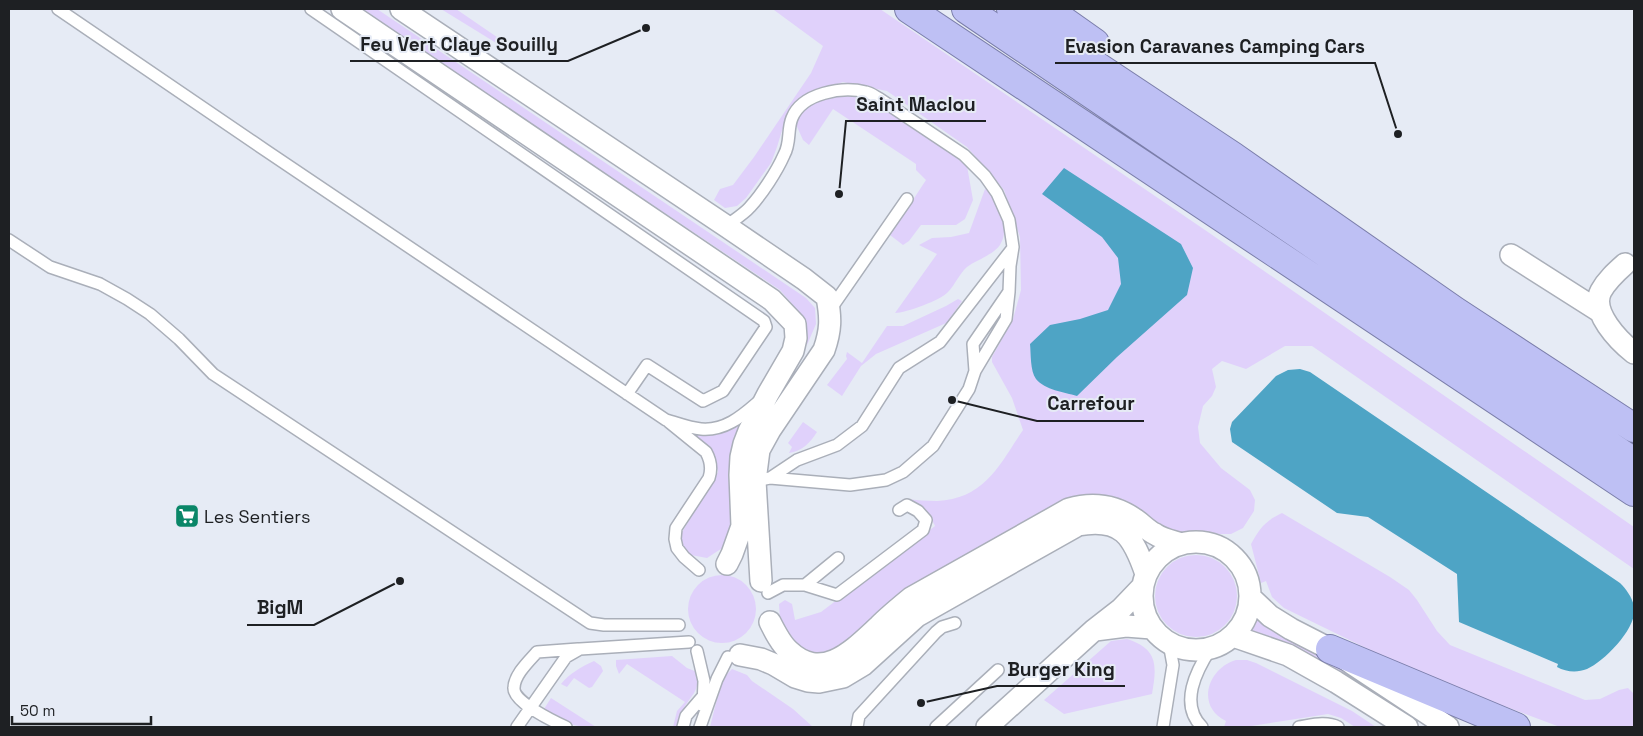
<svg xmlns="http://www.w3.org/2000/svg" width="1643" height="736" font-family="'Space Grotesk',sans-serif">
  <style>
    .grass { fill: #e0d1fb }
    .water { fill: #4ea4c5 }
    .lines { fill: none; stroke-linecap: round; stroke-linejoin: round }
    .service-casing { stroke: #aaafb9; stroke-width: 14 }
    .minor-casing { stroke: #aaafb9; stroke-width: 24 }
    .trunk-casing { stroke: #7b7eaa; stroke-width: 30 }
    .service { stroke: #fff; stroke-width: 11 }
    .minor { stroke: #fff; stroke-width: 21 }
    .trunk { stroke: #bec0f4; stroke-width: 28 }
    .labels { text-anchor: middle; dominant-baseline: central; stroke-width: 4; stroke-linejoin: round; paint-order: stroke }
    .poi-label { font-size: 18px; fill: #1e2023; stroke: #e6ebf5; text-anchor: start }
    .leader { fill: none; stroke: #1e2023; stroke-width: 2 }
    .callout-dot { fill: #1e2023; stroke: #e6ebf5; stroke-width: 2 }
    .callout-label { font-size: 19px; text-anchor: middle; font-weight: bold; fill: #1e2023; stroke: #e6ebf5; stroke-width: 4; stroke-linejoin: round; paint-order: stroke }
  </style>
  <rect width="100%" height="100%" fill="#e6ebf5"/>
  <path class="grass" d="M 359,9 L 377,9 L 806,298 L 815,308 L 816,324 L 807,345 C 805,315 799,312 780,290 Z
    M 441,9 L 456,9 L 513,48 L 506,49 Z
    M 769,9 L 880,9 L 1205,230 L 1634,527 L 1634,569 L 1312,346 L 1285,346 L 1246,369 L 1222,361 L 1212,369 L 1216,387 L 1212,396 L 1203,406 L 1198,427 L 1200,443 L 1221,468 L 1250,490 L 1255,500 L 1254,511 L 1243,528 L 1231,534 L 1220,534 L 1198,531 L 1178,533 L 1161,528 L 1137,507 L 1111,496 L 1089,495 L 1069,499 L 831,652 L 811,653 L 796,646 L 780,619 L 779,604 L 785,600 L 792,604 L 795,620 L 821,612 L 935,526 C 927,508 923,506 906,499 C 916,500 927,501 937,501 C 985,499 1000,464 1023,430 L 1012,398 L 992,362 L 992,357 L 1013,319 L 1021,290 L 1020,237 L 1004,190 L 967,147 L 887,91 L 843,82 L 800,97 L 784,124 L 777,147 L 771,163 L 746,198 L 737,206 L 725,208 L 714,200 L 720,189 L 733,185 L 754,157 L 811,73 L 823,46 L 774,10 Z
    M 841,95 L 872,100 L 963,159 L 967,166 L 973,200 L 965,219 L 956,225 L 921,225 L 909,241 L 903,245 L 890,235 L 926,180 L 916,170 L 916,164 L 833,109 L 809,145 L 803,140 L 794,120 L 812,102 Z
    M 985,189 L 991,192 C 997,207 1010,227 1001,243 C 996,254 976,260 967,267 C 959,274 955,285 948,292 C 941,300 906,313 895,313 L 937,254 L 919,245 L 932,238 L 951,237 L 969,233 Z
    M 958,299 L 962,301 L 951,317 L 953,320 L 876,354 L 861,366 L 842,396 L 827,385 L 847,359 L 846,356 L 847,352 L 862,363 L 887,326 L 903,326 L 946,306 Z
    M 746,419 L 737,526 L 727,545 L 707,558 L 691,555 L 681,544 L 681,534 L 718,472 C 714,446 704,443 683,430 C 712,438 722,431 746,419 Z
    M 803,422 L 817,432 C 810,443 802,451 789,453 L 792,447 L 788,443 Z
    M 1282,513 L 1390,577 L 1409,590 L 1417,600 L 1437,631 L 1450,645 L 1585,700 L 1600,699 L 1619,690 L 1628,688 L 1634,694 L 1634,727 L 1560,727 L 1504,706 L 1500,710 L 1409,669 L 1284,608 L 1272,597 L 1266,581 L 1261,583 L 1251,544 C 1260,528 1265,521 1282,513 Z
    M1155 596a41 41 0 1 1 82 0a41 41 0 1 1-82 0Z
    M688 609a34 34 0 1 1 68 0a34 34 0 1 1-68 0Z
    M 1257,620 L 1270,630 L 1321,655 L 1438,727 L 1427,727 C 1389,702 1352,678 1312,657 C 1293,647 1273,636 1252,631 Z
    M 1127,639 C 1158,649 1157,665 1152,694 L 1064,714 L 1044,700 L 1111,641 Z
    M 672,656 L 687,668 L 697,672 C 699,693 693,692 684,708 C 681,714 680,721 678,727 L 673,727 L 677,711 L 685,702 L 627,664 L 619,674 L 616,666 L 616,660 Z
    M 1236,660 L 1247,660 L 1256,663 L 1352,711 L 1376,727 L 1355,727 L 1341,718 L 1328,714 L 1245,727 L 1224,727 L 1226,721 C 1195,706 1208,668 1236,660 Z
    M 594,661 L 601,666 L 603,671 L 592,687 L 589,688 L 574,678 L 567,687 L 561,684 C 570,673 581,667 594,661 Z
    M 732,669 L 747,675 L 752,681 L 793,709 L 813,727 L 710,727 L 722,679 Z
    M 551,698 L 596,727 C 573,727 562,723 544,709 Z"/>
  <path class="water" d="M 1064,168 L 1181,244 L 1193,268 L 1187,295 L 1117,357 L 1077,396 C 1064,392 1045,390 1036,379 C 1030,371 1031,353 1030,344 L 1050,325 L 1080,319 L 1108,310 L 1121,284 L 1118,258 L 1102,237 L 1042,194 Z
    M 1300,369 L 1310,372 L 1620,583 C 1626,589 1632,597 1634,606 C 1639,626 1605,661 1587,669 C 1577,673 1566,672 1557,667 L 1558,664 L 1459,622 L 1457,574 L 1368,517 L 1337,513 L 1232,442 L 1230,429 L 1232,422 L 1276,376 L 1288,370 Z"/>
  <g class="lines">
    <defs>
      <path id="service" d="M 58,9 L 265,150 L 666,420 C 677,423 689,428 701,429 C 724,431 741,417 757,403
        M 311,9 L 764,321 L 766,327 L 723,391 L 703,401 L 647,365 L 627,394
        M 726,226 C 734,220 744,214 750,207 C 762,194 777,171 784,155 C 791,143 787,130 792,118 C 802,93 842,86 866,92 C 871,93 876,97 880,99 L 964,155 L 985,176 L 997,193 L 1009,220 L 1013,247 L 1010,266 L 1009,292 L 1006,319 L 975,371 L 969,389 L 933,446 L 903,472 L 886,480 L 850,485 L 770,478 L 755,481
        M 9,240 L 50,267 L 100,284 L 127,299 L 150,314 L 179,339 L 213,374 L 590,623 L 604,625 L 679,625
        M 830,310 L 907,199
        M 975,371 L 973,344 L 1008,293
        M 669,422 L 706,452 C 711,461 712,469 709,478 L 676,528 L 675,539 L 677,548 L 684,557 L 699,570
        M 770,478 L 797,460 L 837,445 L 862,426 L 899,368 L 940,342 L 1012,249
        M 805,585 L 838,558
        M 768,593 L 783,585 L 805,585 L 837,595 L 923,530 L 926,520 L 918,511 L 907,505 L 899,510
        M 697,651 L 704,681 L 703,706
        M 517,727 L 566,657 L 580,649 L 689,642
        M 566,727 C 555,722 513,702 514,688 C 514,675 529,661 537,652 L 578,649
        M 683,727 L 686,716 L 704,695
        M 700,727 L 717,679 L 728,657
        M 857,727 L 859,716 L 936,632 L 942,627 L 955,623
        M 936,727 L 998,670
        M 1163,727 L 1173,665 L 1169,643
        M 1202,727 C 1179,704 1196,671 1211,648
        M 1299,727 C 1312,725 1326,721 1338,727"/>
      <path id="minor" d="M 342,9 L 772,300 L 795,324 L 796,338 L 793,351 L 768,394 L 749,431 L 744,444 L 741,457 L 740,475 L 742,526 L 732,554 L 727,564
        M 401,9 L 726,226 L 804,279 L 827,297 C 831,318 831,330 824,350 L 770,430 L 759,450 L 755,481 L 761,581
        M 1511,255 L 1599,311
        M 1625,264 C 1616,272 1607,280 1601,291 C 1590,312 1619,341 1634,353
        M1142 596a54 54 0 1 1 108 0a54 54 0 1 1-108 0Z
        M 1251,598 L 1270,616 L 1291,629 L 1330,649 L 1448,727
        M 770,622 C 775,632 781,644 789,651 C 823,683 854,649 879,626 C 889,616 900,607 911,598 L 1069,509 C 1094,502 1115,505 1136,520 C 1142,524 1148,531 1155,534 C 1162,539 1172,541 1181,544
        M 1095,630 L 1126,626 L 1152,628
        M 1233,636 L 1288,655 L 1336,682 L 1407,727
        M 740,655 L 761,659 L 773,664 L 795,677 L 808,681 L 819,682 L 843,677 L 863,665 L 917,616 L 1078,525 C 1122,517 1133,536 1146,574
        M 987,727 L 1094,630 L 1121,609 L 1143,586"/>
      <path id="trunk" d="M 909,9 L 1634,492
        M 966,9 L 1634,462
        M 1011,9 L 1234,157 L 1455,311 L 1634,428
        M 1047,9 L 1095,43
        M 1330,649 L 1516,727"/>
    </defs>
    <use href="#service" class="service-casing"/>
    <use href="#minor" class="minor-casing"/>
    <use href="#trunk" class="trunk-casing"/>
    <use href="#service" class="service"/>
    <use href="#minor" class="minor"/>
    <use href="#trunk" class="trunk"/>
  </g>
  <defs>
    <symbol id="supermarket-square" viewBox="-11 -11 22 22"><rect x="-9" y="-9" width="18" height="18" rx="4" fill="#0a8668" stroke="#e6ebf5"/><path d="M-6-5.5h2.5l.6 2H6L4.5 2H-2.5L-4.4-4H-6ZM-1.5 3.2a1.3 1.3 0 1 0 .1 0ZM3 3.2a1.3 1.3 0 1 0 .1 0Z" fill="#fff"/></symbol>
  </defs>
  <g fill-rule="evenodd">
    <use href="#supermarket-square" x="173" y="502" width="28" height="28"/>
  </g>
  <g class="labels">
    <g class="poi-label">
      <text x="204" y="516">Les Sentiers</text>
    </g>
  </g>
  <path class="leader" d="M646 28L568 61H350M1398 134L1375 63H1055M839 194L846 121H986M952 400L1037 421H1144M400 581L314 625H247M921 703L997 686H1125"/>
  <g class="callout-dot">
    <circle cx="646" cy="28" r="5"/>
    <circle cx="1398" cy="134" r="5"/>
    <circle cx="839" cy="194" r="5"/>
    <circle cx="952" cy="400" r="5"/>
    <circle cx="400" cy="581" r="5"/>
    <circle cx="921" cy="703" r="5"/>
  </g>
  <g class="callout-label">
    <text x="459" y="51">Feu Vert Claye Souilly</text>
    <text x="1215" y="53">Evasion Caravanes Camping Cars</text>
    <text x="916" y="111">Saint Maclou</text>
    <text x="1091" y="410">Carrefour</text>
    <text x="280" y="614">BigM</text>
    <text x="1061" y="676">Burger King</text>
  </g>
  <rect width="1643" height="736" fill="none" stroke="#1e2023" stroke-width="20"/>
  <path d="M12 716v8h139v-8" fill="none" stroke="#1e2023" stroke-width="2.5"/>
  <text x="20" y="716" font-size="15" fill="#1e2023" stroke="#e6ebf5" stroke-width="4" paint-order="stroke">50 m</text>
</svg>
